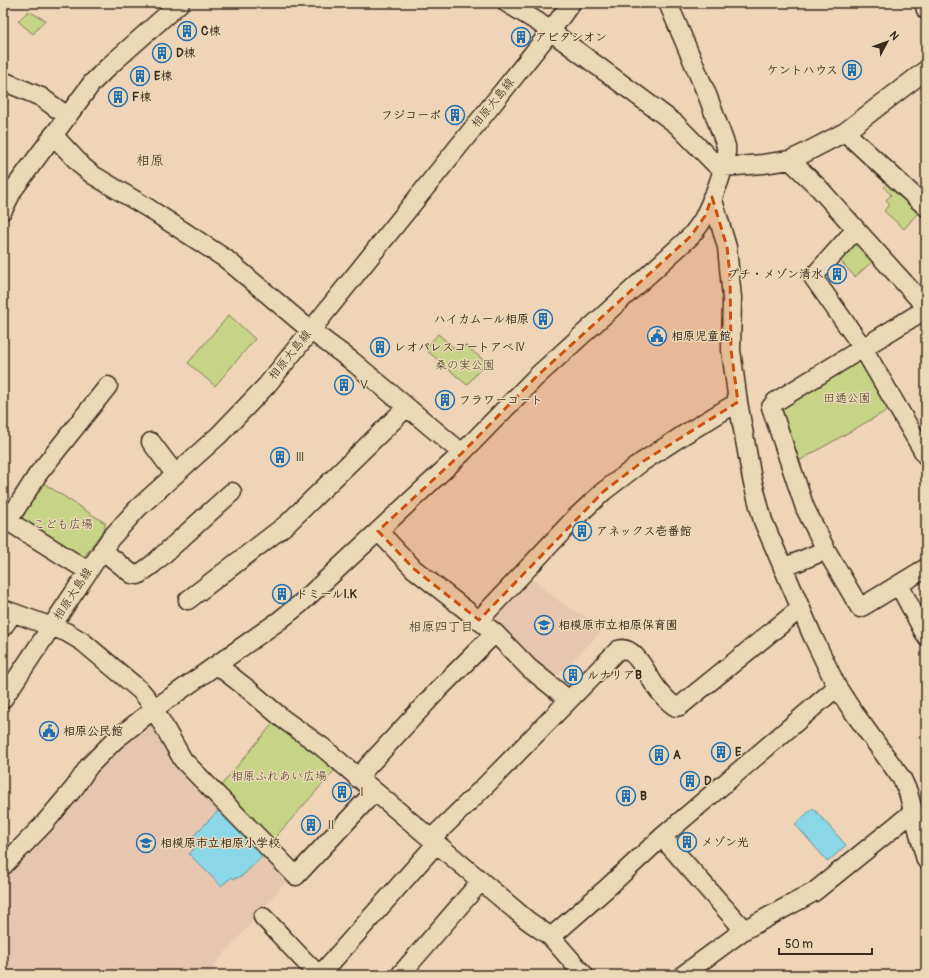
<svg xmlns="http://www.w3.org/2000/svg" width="929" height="978" font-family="Pangolin,'Klee One',sans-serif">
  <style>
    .built { fill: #e6c6af }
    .green { fill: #c7d387; stroke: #817e52 }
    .water { fill: #89d7e7; stroke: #6a9297 }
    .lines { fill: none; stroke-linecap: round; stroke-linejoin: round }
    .minor-casing { stroke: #3b2a1e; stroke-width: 21 }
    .minor { stroke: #ebd8b6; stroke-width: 18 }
    .marked { fill: #ce520f; fill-opacity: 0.2; stroke: #ce520f; stroke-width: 3; stroke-dasharray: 8 5; stroke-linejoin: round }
    .labels { text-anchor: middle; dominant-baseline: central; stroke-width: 3; stroke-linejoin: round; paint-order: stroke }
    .poi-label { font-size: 12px; font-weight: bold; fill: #3b2a1e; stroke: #ebd8b6; text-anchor: start }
    .street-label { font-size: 12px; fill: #3b2a1e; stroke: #ebd8b6 }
    .park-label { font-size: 12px; fill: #50432e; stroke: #ebd8b6 }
    .neighbourhood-label { font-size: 13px; fill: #3b2a1e; stroke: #ebd8b6 }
    .quarter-label { font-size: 14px; fill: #3b2a1e; stroke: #ebd8b6 }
  </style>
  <rect width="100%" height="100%" fill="#efd4b8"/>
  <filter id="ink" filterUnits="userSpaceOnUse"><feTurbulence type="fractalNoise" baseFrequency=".025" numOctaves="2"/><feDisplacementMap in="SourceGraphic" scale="8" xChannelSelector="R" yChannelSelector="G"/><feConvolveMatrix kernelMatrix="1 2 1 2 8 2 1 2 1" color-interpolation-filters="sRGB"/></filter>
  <g filter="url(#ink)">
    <path class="built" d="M 527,575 L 564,605 L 584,616 L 603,630 L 553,680 L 486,620 Z
      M 150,722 L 155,722 L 287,880 L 249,926 L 214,965 L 210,975 L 5,975 L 3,973 L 3,876 L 115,751 Z"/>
    <path class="green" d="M 27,12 L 30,12 L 45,20 L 33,34 L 18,21 Z
      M 891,180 L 921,209 L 904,229 L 884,211 L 890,204 L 886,200 L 891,195 L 884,187 Z
      M 852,239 L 875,259 L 855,277 L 837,257 Z
      M 229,315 L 255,339 L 215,386 L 188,363 Z
      M 438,334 L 459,352 L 465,345 L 486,362 L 467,385 L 425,349 Z
      M 860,352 L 893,407 L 797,462 L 777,405 Z
      M 43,483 L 105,523 L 105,528 L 83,558 L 19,523 L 17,516 L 38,485 Z
      M 275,721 L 335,770 L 271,842 L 218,789 Z"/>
    <path class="water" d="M 221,808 L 266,853 L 242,876 L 234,879 L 232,877 L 221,886 L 189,854 L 197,846 L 190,839 Z
      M 813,808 L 846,845 L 828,862 L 795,824 Z"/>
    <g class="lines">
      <defs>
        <path id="minor" d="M 507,3 L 538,22 L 676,124 L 715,164 L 723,167 L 763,164 L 790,160 L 803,154 L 845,132 L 926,70
          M 924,3 L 926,10
          M 3,81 L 41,97 L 67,116
          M 845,132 L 926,207
          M 53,135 L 83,167 L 93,175 L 148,208 L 226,259 L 310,330 L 352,361 L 462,453
          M 790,160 L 818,187 L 926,307
          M 712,197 L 727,247 L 732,298 L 731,350 L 738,402 L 752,479 L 763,521 L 813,637 L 837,687 L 852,710 L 902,779 L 908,792 L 926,860
          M 3,210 L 13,190 L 92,83 L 108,67 L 180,3
          M 856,229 L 813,277 L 863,348 L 926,456
          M 926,309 L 775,402 L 771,407 L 805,508 L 826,550 L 860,608 L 926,568
          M 151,442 L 175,474
          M 3,518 L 88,571
          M 8,521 L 38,474 L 108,386
          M 378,531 L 414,569 L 495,633 L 529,668 L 569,700
          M 102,550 L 132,574 L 138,575 L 153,564 L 232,492
          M 783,568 L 826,550
          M 899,585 L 926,636
          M 188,600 L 287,524 L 407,407
          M 3,609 L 66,632 L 83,642 L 141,691 L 150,702 L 183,760 L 296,876 L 374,792
          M 479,620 L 576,517 L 604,491 L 642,462 L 685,434 L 738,402
          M 3,627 L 13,613
          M 217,665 L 249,690 L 283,719 L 321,746 L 481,881 L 527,920 L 551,937 L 584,975
          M 3,699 L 110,539 L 138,508 L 219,435 L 267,385 L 491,106 L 550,32 L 571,3
          M 357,778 L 439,689 L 495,633
          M 662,837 L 744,930
          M 431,839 L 488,783 L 618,650 C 634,644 647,674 654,684 C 659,692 669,703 676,707 L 680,706 L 801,608
          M 3,866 L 43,825 L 75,787 L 89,766 L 115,740 L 154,709 L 280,620 L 300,604 L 462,453 L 536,377 L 691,236 C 696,229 702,223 705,215 C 713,199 728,163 726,146 L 708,97 L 668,3
          M 263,917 C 282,936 299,957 319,975
          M 551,937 L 607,888 L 662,837 L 837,687
          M 320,975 L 436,844
          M 400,975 L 481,881
          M 683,975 L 744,930 L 814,892 L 913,812"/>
      </defs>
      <use href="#minor" class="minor-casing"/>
      <use href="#minor" class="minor"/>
    </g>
  </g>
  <path class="marked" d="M 712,197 L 727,247 L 730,275 L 731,350 L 738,402 L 642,462 L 604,491 L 479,620 L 414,569 L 378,531 L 462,453 L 536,377 L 691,236 L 705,216 Z"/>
  <defs>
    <symbol id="building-ring" viewBox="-11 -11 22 22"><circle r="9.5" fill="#ebd8b6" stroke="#1f6fb2" stroke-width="1.5"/><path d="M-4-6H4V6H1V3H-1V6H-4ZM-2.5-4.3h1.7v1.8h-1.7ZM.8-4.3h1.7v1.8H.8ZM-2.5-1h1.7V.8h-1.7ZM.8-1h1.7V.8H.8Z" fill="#1f6fb2"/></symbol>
    <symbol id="civic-ring" viewBox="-11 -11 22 22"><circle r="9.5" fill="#ebd8b6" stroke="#1f6fb2" stroke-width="1.5"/><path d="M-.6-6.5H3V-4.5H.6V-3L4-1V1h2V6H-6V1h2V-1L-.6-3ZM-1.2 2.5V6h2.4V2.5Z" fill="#1f6fb2"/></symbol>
    <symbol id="school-ring" viewBox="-11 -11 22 22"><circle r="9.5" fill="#ebd8b6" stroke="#1f6fb2" stroke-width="1.5"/><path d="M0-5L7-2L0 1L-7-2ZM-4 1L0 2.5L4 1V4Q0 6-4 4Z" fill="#1f6fb2"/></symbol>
  </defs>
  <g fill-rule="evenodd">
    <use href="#building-ring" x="176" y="20" width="22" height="22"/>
    <use href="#building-ring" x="510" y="26" width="22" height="22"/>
    <use href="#building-ring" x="151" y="42" width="22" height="22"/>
    <use href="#building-ring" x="841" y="59" width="22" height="22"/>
    <use href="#building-ring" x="129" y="65" width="22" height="22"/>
    <use href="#building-ring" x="107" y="86" width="22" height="22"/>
    <use href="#building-ring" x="444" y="104" width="22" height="22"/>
    <use href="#building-ring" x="826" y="263" width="22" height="22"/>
    <use href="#building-ring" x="532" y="308" width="22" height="22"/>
    <use href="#civic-ring" x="646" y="325" width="22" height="22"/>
    <use href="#building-ring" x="369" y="336" width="22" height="22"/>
    <use href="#building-ring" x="333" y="374" width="22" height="22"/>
    <use href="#building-ring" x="434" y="389" width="22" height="22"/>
    <use href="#building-ring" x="269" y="446" width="22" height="22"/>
    <use href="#building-ring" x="571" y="520" width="22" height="22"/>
    <use href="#building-ring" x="271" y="583" width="22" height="22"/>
    <use href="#school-ring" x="533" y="614" width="22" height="22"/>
    <use href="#building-ring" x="562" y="664" width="22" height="22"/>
    <use href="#civic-ring" x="38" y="720" width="22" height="22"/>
    <use href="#building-ring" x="710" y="741" width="22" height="22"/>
    <use href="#building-ring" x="648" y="744" width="22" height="22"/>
    <use href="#building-ring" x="679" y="770" width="22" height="22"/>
    <use href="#building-ring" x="331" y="781" width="22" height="22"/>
    <use href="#building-ring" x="615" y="785" width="22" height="22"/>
    <use href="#building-ring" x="300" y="814" width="22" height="22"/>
    <use href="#building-ring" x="676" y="831" width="22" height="22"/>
    <use href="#school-ring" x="135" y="832" width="22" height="22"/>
  </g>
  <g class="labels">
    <g class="poi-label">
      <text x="201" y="31">C棟</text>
      <text x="535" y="37">アビタシオン</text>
      <text x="176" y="53">D棟</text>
      <text x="838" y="70" text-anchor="end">ケントハウス</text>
      <text x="154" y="76">E棟</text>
      <text x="132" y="97">F棟</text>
      <text x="441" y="115" text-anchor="end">フジコーポ</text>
      <text x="823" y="274" text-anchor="end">プチ・メゾン清水</text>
      <text x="529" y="319" text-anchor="end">ハイカムール相原</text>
      <text x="671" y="336">相原児童館</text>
      <text x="394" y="347">レオパレスコートアベⅣ</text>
      <text x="358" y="385">Ⅴ</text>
      <text x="459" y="400">フラワーコート</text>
      <text x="294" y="457">Ⅲ</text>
      <text x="596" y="531">アネックス壱番館</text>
      <text x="296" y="594">ドミールI.K</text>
      <text x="558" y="625">相模原市立相原保育園</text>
      <text x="587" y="675">ルナリアB</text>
      <text x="63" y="731">相原公民館</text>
      <text x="735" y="752">E</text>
      <text x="673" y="755">A</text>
      <text x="704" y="781">D</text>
      <text x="356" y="792">Ⅰ</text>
      <text x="640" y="796">B</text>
      <text x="325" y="825">Ⅱ</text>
      <text x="701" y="842">メゾン光</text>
      <text x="160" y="843">相模原市立相原小学校</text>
    </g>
    <g class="street-label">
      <text transform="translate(493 103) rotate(-51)">相原大島線</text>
      <text transform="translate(290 355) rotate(-51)">相原大島線</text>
      <text transform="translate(73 594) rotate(-57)">相原大島線</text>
    </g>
    <g class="park-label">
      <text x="465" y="365">桑の実公園</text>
      <text x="847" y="398">田通公園</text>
      <text x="63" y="524">こども広場</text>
      <text x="279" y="776">相原ふれあい広場</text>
    </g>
    <g class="neighbourhood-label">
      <text x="441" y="627">相原四丁目</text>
    </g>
    <g class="quarter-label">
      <text x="150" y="160">相原</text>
    </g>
  </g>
  <rect width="929" height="978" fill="none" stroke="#ebd8b6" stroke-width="16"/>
  <rect x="8" y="8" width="913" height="962" fill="none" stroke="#3b2a1e" stroke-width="1.5" filter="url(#ink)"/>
  <g transform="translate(887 42) rotate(49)" stroke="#ebd8b6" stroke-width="3" paint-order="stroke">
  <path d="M0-3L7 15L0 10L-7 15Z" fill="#3b2a1e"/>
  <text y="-6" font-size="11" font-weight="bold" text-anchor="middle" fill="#3b2a1e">N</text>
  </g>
  <path d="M779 948v6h93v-6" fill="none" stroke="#3b2a1e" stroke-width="2"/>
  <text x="785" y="948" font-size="12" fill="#3b2a1e" stroke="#ebd8b6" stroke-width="3" paint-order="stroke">50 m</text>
</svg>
